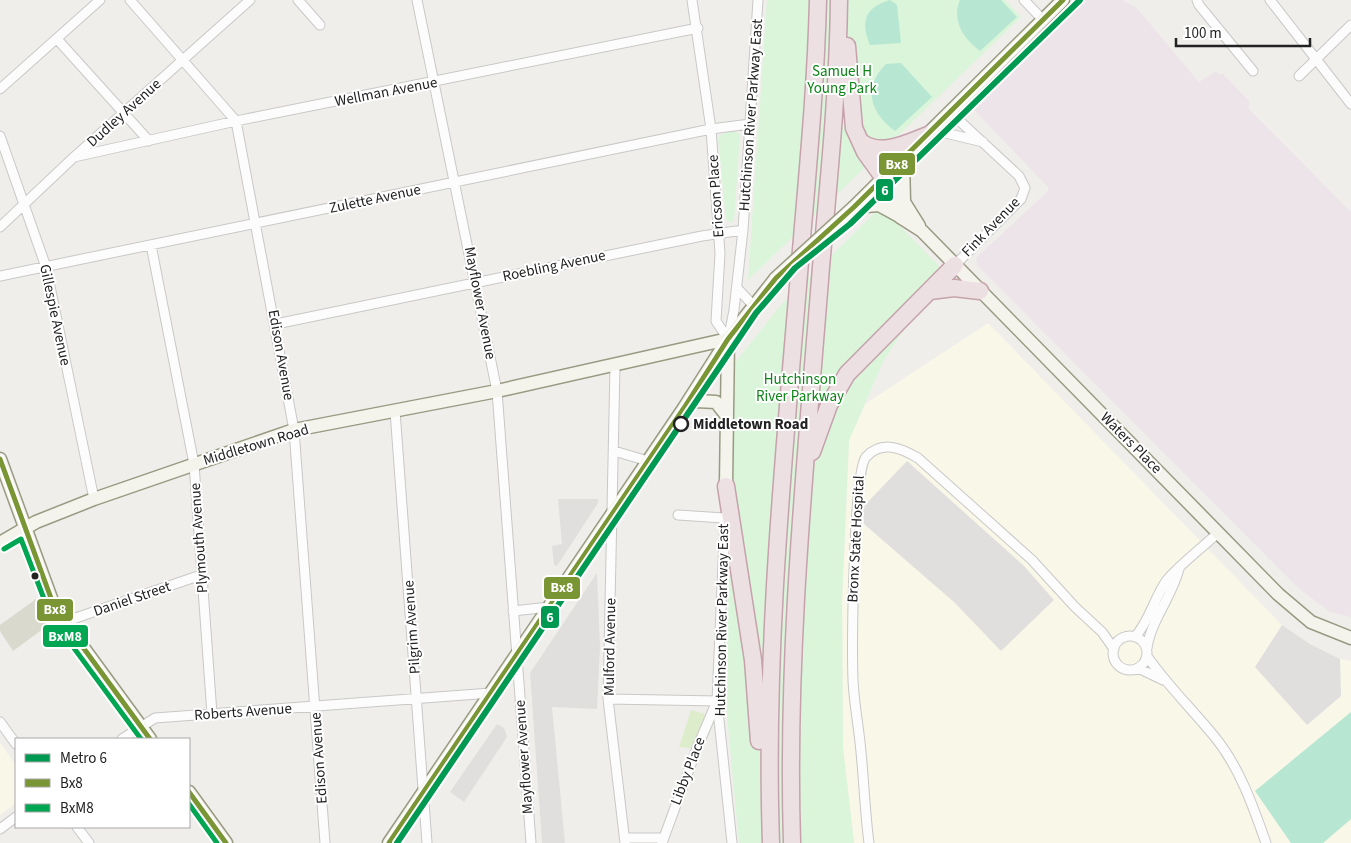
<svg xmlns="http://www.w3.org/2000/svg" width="1351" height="843" font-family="'Source Sans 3',sans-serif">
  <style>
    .industrial { fill: #ede4e9 }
    .education { fill: #f8f7e8 }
    .construction { fill: #d9d9cd }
    .grass { fill: #ddeccb }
    .park { fill: #daf5da }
    .pitch { fill: #b7e6d2 }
    .parking { fill: #e0dfde }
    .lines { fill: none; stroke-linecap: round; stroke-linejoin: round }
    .street-casing { stroke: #c9c8c7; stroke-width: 11 }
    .secondary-casing { stroke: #999a82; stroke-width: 15 }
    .highway-casing { stroke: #c5a2ac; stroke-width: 19 }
    .street { stroke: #fdfcfc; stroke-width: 9 }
    .secondary { stroke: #f4f4ed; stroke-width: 12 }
    .highway { stroke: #ece0e2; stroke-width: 16 }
    .rail { stroke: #ccc; stroke-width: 2.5; stroke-dasharray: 10 10; stroke-linecap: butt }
    .secondary-bridge-casing { stroke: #999a82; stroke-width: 15; stroke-linecap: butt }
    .secondary-bridge { stroke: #f4f4ed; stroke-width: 12 }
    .bus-1-casing { stroke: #fff; stroke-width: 9 }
    .bus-2-casing { stroke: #fff; stroke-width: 9 }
    .bus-1 { stroke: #799534; stroke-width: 5 }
    .bus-2 { stroke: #00a651; stroke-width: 5 }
    .metro-1-casing { stroke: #fff; stroke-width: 10 }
    .metro-1 { stroke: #009952; stroke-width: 6 }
    .stop-dot { fill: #fff; stroke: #222; stroke-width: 2.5 }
    .bus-dot { fill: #222; stroke: #fff; stroke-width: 2 }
    .labels { text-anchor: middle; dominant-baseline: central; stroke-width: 4; stroke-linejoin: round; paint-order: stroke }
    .park-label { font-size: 15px; fill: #0c8416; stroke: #fff }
    .street-label { font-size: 15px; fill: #222; stroke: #fff }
    .stop-label { font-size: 15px; font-weight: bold; fill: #222; stroke: #fff; text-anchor: start }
    .line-badge { stroke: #fff; stroke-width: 2 }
    .badge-label { font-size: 14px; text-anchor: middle; font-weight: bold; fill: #fff }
  </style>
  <rect width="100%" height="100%" fill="#f0eeeb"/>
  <path class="industrial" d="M 1086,0 L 1122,0 L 1136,7 L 1199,82 L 1216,71 L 1220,75 L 1222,73 L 1250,102 L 1248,108 L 1351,212 L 1351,617 L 1330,612 L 1297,587 L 977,265 L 976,258 L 1048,191 L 1048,187 L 974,110 Z"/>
  <path class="education" d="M 988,323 L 1282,625 L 1310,644 L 1340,659 L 1351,661 L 1351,843 L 854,843 L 843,748 L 842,600 L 849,440 L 865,404 Z
    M 0,743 L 16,765 L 16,803 L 0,815 Z"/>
  <path class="construction" d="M 36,599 L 47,626 L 13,651 L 0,631 L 0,625 Z"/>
  <path class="grass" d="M 691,710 L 705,714 L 704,718 L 691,748 L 679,747 Z"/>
  <path class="park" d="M 767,0 L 1005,0 L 1021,17 L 748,280 Z
    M 734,131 L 740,134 L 734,220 L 731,223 L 726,219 L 718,138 L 722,134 Z
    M 881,207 L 943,270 L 884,360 L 849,440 L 842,600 L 843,748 L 854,843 L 739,843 L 725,694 L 734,364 L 780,306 Z"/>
  <path class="pitch" d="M 890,0 L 897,5 L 901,43 L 870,45 C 860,22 865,7 890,0 Z
    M 960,0 L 1001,0 L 1017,17 L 980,51 C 964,39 951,21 960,0 Z
    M 901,63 L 932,97 L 895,131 C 869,112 863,87 886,64 Z
    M 1351,712 L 1351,819 L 1323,843 L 1291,843 L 1255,791 Z"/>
  <path class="parking" d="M 907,461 L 1024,566 L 1054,600 L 1001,651 L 954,602 L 864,524 L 863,507 Z
    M 558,499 L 598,499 L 598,503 L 557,566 L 554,565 L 552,546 L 562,544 Z
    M 597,573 L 600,646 L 597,709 L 552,707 L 565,843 L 542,843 L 530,673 Z
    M 1282,625 L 1310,644 L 1340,659 L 1341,696 L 1307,725 L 1255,667 Z
    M 497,724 L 504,728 L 507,737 L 464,802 L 450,792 Z"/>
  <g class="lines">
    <defs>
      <path id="street" d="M 130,0 L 236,121 L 294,430 L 325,843
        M 298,0 L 320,25
        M 417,0 L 497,391 L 531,843
        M 692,0 L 711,129 L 720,253 L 716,321 L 728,339
        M 1024,0 L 1043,20
        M 1197,0 L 1199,5 L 1253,71
        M 1270,0 L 1351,104
        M 57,39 L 149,141
        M 1299,76 L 1351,25
        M 0,89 L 100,0
        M 950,112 L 1019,176 L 1025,188 L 1021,199 L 955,265
        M 933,130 L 983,142
        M 0,136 L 46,267 L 94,499
        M 74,157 L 236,121 L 698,28
        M 0,227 L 74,157 L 250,0
        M 151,245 L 194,464 L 212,714
        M 0,276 L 711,129 L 750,124
        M 737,288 L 753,305
        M 276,324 L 702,236 L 743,230
        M 729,336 L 734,310 L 743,230 L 758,0
        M 615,366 L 608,699 L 625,843
        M 395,411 L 427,843
        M 614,451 L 648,461
        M 678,515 L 724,518
        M 725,517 L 717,701 L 732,843
        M 513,611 L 549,607
        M 64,622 L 201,575
        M1113 653a17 17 0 1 1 34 0a17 17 0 1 1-34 0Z
        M 1135,637 C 1150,620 1154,598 1167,580 C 1177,567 1205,545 1218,533
        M 1147,648 C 1151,620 1172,597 1179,569
        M 1147,656 C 1167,685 1192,709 1214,736 C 1239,766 1253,806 1266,843
        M 1138,668 L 1163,680
        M 608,699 L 717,701
        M 0,722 L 16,744
        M 122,739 L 155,718 L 491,693
        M 77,827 L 89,843
        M 0,829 L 16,817
        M 625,838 L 663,838
        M 662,843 L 697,748 L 717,701
        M 869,843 C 865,813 864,782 861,752 C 859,728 854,704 853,680 C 852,651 853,471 866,457 C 882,440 901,448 918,458 L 1032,560 L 1075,607 L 1102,632 L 1114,649"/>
      <path id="secondary" d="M 903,159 L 904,202
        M 885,179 L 904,202 L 919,226
        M 878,183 L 900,217 L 922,231 L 1278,594 L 1311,622 L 1351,638
        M 854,207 L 1063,0
        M 854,207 L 879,205 L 899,216
        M 684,408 L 696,401 L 716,402 L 727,416
        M 0,459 L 55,609 L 150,739
        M 726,486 L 728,339
        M 0,543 L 36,522 L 94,499 L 294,430 L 497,391 L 728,339
        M 189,792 L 226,843
        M 389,843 L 684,408 L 728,339 L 776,278"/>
      <path id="highway" d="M 847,46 L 854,128 L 865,152 L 883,177
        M 861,142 C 881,157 907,143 928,135
        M 930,291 L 954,288 L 980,291
        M 812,452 L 829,405 L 847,374 L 955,265
        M 726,486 L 753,660 L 759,741
        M 771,843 C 764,645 785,447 801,250 C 808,167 816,83 818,0
        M 792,843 C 786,650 806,459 821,267 C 829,178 838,89 839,0"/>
    </defs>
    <use href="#street" class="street-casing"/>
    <use href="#secondary" class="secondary-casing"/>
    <use href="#highway" class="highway-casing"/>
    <use href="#street" class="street"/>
    <use href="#secondary" class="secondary"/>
    <use href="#highway" class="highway"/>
    <path class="rail" d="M 390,843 L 717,358 L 776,281 L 1062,0"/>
    <defs>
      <path id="secondary-bridge" d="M 776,278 L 854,207"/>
    </defs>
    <use href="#secondary-bridge" class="secondary-bridge-casing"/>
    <use href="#secondary-bridge" class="secondary-bridge"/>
    <defs>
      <path id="bus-1" d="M 0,459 L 55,609 L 150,739
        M 189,792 L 226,843
        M 389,843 L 684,408 L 728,339 L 776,278 L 854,207 L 1063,0"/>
      <path id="bus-2" d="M 4,549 L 21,539 L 51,617 L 141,739
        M 189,804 L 217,843"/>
    </defs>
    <use href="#bus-1" class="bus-1-casing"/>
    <use href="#bus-2" class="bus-2-casing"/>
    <use href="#bus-1" class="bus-1"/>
    <use href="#bus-2" class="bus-2"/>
    <defs>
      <path id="metro-1" d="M 397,843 L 756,313 L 795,268 L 850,224 L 1080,0"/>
    </defs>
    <use href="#metro-1" class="metro-1-casing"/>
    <use href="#metro-1" class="metro-1"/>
  </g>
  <circle class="stop-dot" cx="681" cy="424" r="7"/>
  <circle class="bus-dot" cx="35" cy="576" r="4.5"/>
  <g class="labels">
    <g class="park-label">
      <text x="842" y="71">Samuel H<tspan x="842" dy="17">Young Park</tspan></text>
      <text x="800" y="379">Hutchinson<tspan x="800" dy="17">River Parkway</tspan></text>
    </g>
    <g class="street-label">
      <text transform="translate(386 92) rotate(-11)">Wellman Avenue</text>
      <text transform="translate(124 113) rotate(-42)">Dudley Avenue</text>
      <text transform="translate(751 115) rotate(-86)">Hutchinson River Parkway East</text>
      <text transform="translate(716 196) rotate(-94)">Ericson Place</text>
      <text transform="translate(375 199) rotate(-12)">Zulette Avenue</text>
      <text transform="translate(991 227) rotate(-46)">Fink Avenue</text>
      <text transform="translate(554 266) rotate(-12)">Roebling Avenue</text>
      <text transform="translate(480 303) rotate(79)">Mayflower Avenue</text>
      <text transform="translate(55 315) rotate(78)">Gillespie Avenue</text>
      <text transform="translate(281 355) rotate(80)">Edison Avenue</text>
      <text transform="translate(1131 443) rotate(45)">Waters Place</text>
      <text transform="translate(256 445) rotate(-17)">Middletown Road</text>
      <text transform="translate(199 538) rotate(-94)">Plymouth Avenue</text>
      <text transform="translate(856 539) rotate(-87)">Bronx State Hospital</text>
      <text transform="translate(132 599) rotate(-19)">Daniel Street</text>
      <text transform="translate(722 620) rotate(-89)">Hutchinson River Parkway East</text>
      <text transform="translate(412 627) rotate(-94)">Pilgrim Avenue</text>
      <text transform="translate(610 647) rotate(-89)">Mulford Avenue</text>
      <text transform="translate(243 712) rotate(-4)">Roberts Avenue</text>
      <text transform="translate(524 757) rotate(-94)">Mayflower Avenue</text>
      <text transform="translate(319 758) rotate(-94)">Edison Avenue</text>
      <text transform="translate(688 771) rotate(-69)">Libby Place</text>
    </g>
    <g class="stop-label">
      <text x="693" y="424">Middletown Road</text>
    </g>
  </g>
  <g class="line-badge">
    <rect x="878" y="152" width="38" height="24" rx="5" fill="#799534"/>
    <rect x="875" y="178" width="19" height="24" rx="5" fill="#009952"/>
    <rect x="543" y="576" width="38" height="24" rx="5" fill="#799534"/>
    <rect x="36" y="598" width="38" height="24" rx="5" fill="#799534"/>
    <rect x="540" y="605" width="20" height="24" rx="5" fill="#009952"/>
    <rect x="42" y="624" width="47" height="24" rx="5" fill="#00a651"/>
  </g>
  <g class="badge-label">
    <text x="897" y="169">Bx8</text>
    <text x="885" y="195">6</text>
    <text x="562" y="592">Bx8</text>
    <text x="55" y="614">Bx8</text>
    <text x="550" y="622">6</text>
    <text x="65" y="641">BxM8</text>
  </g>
  <rect x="15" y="738" width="175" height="90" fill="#ffffff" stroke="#a7a7a7"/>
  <rect x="25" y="754" width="25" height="8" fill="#009952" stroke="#a7a7a7"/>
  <text x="60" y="763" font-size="15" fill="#222222">Metro 6</text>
  <rect x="25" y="779" width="25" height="8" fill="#799534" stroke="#a7a7a7"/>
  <text x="60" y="788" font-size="15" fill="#222222">Bx8</text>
  <rect x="25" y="804" width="25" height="8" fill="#00a651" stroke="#a7a7a7"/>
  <text x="60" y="813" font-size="15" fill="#222222">BxM8</text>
  <path d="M1176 38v8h134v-8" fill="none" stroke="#222222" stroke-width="2.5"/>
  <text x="1184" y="38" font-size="15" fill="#222222" stroke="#ffffff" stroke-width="4" paint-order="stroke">100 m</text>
</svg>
